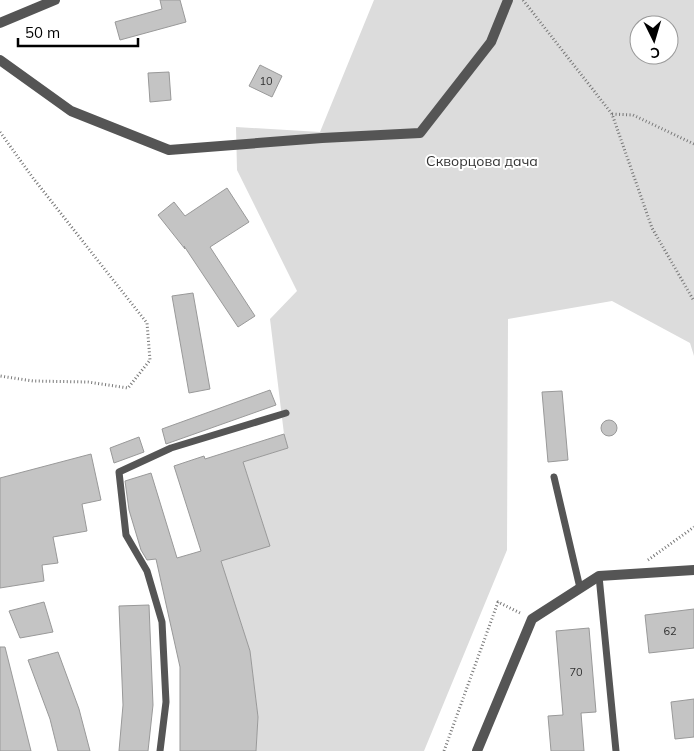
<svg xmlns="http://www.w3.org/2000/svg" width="694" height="751" font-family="Mulish,sans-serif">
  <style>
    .green { fill: #dcdcdc; fill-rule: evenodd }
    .building { fill: #c4c4c4; stroke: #999 }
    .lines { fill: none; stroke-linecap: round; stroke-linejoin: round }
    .path { stroke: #777; stroke-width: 3; stroke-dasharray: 1 2.5; stroke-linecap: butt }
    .service { stroke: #555; stroke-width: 7 }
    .minor { stroke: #555; stroke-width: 10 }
    .labels { text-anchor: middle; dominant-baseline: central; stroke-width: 4; stroke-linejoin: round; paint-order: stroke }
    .number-label { font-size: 11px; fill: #313131 }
    .park-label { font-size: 14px; fill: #333; stroke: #fff }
  </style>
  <rect width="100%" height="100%" fill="#fff"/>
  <path class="green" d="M 374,0 L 694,0 L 694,356 L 690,343 L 612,301 L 508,319 L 507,550 L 424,751 L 256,751 L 258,717 L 250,651 L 221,561 L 270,546 L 243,462 L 288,448 L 284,434 L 270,319 L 297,291 L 237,170 L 236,127 L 320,132 ZM 639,25 L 669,25 L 669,55 L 639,55 Z"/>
  <path class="building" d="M 160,0 L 180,0 L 186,22 L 120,40 L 115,22 L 162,9 Z
    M 260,65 L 282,76 L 272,97 L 249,86 Z
    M 169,72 L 171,100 L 150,102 L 148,73 Z
    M 227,188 L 249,222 L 210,247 L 255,316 L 238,327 L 184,246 L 185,249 L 158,215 L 174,202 L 185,216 Z
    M 193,293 L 210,389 L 189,393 L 172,296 Z
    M 270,390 L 276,405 L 166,444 L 162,429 Z
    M 562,391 L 568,460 L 548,462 L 542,392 Z
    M601 428a8 8 0 1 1 16 0a8 8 0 1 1-16 0Z
    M 284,434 L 288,448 L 243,462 L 270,546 L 221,561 L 250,651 L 258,717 L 256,751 L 180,751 L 180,667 L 156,559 L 147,560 L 141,550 L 129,510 L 125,481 L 151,473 L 177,558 L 201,551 L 174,466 L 204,456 L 205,459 Z
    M 139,437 L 144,452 L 114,463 L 110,448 Z
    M 91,454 L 101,500 L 82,504 L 87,531 L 53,537 L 58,563 L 42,565 L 44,581 L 0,588 L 0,478 Z
    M 44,602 L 53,632 L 20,638 L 9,611 Z
    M 149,605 L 153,705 L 148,751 L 119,751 L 123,705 L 119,606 Z
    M 694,609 L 694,648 L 649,653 L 645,615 Z
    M 589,628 L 596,712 L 581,713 L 584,751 L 551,751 L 548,716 L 563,715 L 556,631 Z
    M 0,647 L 5,647 L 31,751 L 0,751 Z
    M 58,652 L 79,709 L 90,751 L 58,751 L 50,719 L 28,660 Z
    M 694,699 L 694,737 L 675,739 L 671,702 Z"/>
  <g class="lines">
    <path class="path" d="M 523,0 L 612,114
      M 0,132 L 33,178 L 147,323 L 150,360 L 128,388 L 88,382 L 33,381 L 0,376
      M 694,144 L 633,115 L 612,114 L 652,228 L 694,301
      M 648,560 L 694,527
      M 444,751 L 498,602 L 522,614"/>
    <path class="service" d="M 554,477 L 580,588
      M 599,576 L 616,751
      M 160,751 L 166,702 L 162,622 L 147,571 L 126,535 L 119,472 L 171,448 L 286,413"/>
    <path class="minor" d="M 0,23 L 55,0
      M 0,60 L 71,111 L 169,150 L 322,138 L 420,133 L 491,42 L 508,0
      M 477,751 L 532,619 L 599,576 L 694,570"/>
  </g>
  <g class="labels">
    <g class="number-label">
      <text x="266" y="81">10</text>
      <text x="670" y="631">62</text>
      <text x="576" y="672">70</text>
    </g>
    <g class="park-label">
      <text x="482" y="161">Скворцова дача</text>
    </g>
  </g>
  <g transform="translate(654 40) rotate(175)"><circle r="24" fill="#ffffff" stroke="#999999"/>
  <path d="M0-4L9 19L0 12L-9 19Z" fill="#000000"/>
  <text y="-8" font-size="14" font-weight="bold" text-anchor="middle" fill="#000000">С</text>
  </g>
  <path d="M18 38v8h120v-8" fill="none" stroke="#000000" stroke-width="2.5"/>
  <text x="25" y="38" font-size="15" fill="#000000" stroke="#ffffff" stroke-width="4" paint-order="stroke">50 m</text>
</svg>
